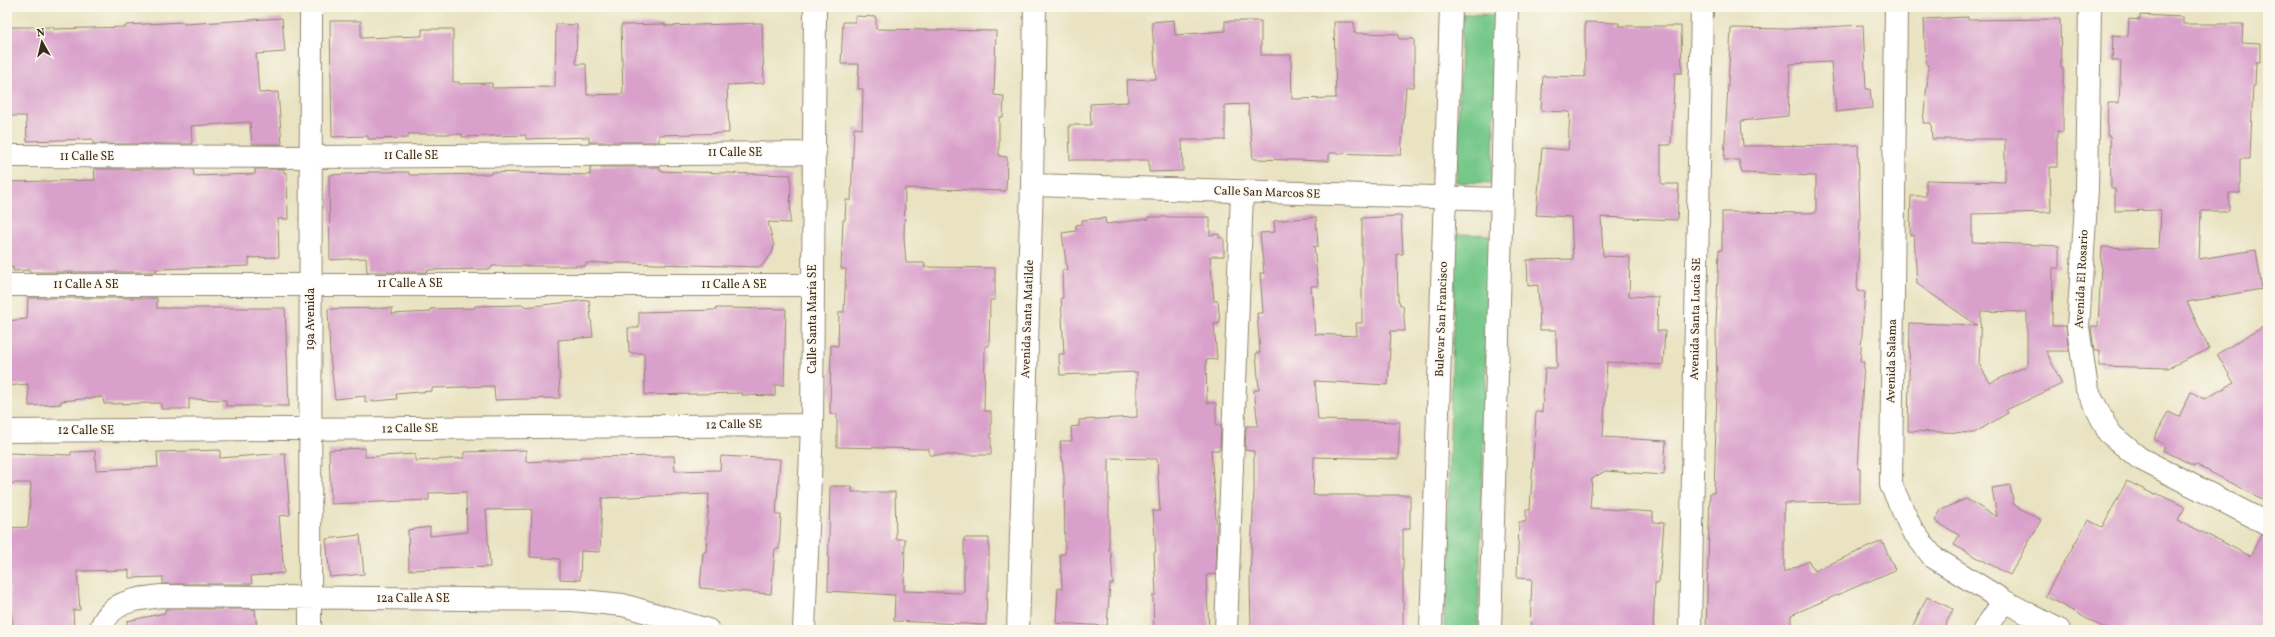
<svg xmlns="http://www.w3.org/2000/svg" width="2275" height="637" font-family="Vollkorn,serif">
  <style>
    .green { fill: #76c88a; stroke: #587954 }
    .building { fill: #d9a0cb; fill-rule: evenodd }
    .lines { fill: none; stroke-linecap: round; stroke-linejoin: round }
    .minor-casing { stroke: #928670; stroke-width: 24 }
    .minor { stroke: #fff; stroke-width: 22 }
    .labels { text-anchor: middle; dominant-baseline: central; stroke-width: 3; stroke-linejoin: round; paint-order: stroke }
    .street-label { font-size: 12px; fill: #3b2a1e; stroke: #fbf7ec }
  </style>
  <rect width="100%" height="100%" fill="#fbf7ec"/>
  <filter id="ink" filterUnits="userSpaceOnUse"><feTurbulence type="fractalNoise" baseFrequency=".025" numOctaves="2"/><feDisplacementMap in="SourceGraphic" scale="8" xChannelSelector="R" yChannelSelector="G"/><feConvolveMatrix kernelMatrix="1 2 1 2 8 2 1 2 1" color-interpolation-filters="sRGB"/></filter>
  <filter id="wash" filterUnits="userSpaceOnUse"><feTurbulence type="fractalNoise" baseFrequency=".012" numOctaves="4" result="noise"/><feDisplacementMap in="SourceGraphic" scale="16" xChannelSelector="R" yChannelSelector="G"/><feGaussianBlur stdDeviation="0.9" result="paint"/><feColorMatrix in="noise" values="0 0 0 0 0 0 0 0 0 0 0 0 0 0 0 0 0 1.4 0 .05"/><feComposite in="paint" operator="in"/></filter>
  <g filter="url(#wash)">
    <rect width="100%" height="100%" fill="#e9e3c2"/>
    <path class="green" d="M 1462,14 L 1498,15 L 1492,183 L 1456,182 Z
      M 1456,234 L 1490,235 L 1478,630 L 1444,630 Z"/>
    <g id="blocks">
      <path class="building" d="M 2140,15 L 2183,17 L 2183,24 L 2243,24 L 2242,42 L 2260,43 L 2260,62 L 2256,62 L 2255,86 L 2253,86 L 2250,159 L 2240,159 L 2240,193 L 2229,193 L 2229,211 L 2201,211 L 2199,259 L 2256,250 L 2262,289 L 2187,302 L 2209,349 L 2168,368 L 2099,366 L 2099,351 L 2094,351 L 2091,326 L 2098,326 L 2102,247 L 2159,249 L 2161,210 L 2115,211 L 2115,189 L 2111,189 L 2110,136 L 2107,135 L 2108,103 L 2119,103 L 2121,61 L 2112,61 L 2113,35 L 2128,36 L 2129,19 L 2140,20 Z
        M 855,16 L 876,17 L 876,29 L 996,31 L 994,95 L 1004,96 L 1003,117 L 999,117 L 999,156 L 1007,157 L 1006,191 L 905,188 L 904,238 L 906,263 L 925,263 L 924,267 L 995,268 L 995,300 L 990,300 L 989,346 L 985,346 L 984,411 L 991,411 L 991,455 L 929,455 L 929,449 L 837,447 L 837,414 L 830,414 L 831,345 L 838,346 L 839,312 L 844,312 L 846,269 L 841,269 L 843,220 L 845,220 L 846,200 L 851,200 L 854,128 L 862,129 L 863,89 L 858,89 L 859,64 L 841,64 L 843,22 L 855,22 Z
        M 1968,17 L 1968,20 L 2060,19 L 2061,68 L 2063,68 L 2063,132 L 2057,131 L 2057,167 L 2050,167 L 2051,212 L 1972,214 L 1972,242 L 2059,246 L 2059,268 L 2053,268 L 2052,326 L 2066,326 L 2069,351 L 2046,351 L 2062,384 L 2006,410 L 2008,413 L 1974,433 L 1908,431 L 1910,323 L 1977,325 L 1917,284 L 1914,235 L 1910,235 L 1911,196 L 1926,196 L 1926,180 L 2005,182 L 2005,139 L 1932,139 L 1931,123 L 1923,123 L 1929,65 L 1926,65 L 1924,19 ZM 1981,311 L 2027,312 L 2027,366 L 1990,383 L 1979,364 Z
        M 282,18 L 285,52 L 256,54 L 259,93 L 278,92 L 282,144 L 252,144 L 250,122 L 191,126 L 192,144 L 93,144 L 93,139 L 27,141 L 26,116 L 7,116 L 7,27 L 53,27 L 54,29 L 126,27 L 126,25 L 183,22 L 184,24 Z
        M 1174,20 L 1175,35 L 1225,31 L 1225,21 L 1261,21 L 1261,55 L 1291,55 L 1292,99 L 1336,98 L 1334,22 L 1354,22 L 1354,33 L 1399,34 L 1399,39 L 1414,39 L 1414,87 L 1406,87 L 1401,155 L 1329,153 L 1329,161 L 1253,159 L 1248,104 L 1225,105 L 1225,140 L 1182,140 L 1183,171 L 1149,172 L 1149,160 L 1070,160 L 1069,125 L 1091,125 L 1090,104 L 1128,102 L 1127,80 L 1156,79 L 1152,22 Z
        M 330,21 L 361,21 L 361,38 L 422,36 L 422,29 L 453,29 L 453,82 L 459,82 L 459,84 L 492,83 L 492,88 L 555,87 L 556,24 L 577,25 L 576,64 L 586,64 L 587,95 L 623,94 L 621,25 L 665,24 L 665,26 L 762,23 L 764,83 L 727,85 L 729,133 L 659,135 L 659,142 L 589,142 L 589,137 L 526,139 L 526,135 L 462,137 L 462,134 L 408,134 L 408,138 L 368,139 L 368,136 L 332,137 Z
        M 1585,22 L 1619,23 L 1619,26 L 1681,26 L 1682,73 L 1675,73 L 1671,145 L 1661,145 L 1661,184 L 1679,184 L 1677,220 L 1601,217 L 1603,256 L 1630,257 L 1629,296 L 1658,297 L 1657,331 L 1665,331 L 1663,365 L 1607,362 L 1603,437 L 1666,441 L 1664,475 L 1605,471 L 1592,479 L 1590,508 L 1653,512 L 1653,522 L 1664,523 L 1659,583 L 1655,583 L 1653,630 L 1530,630 L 1532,579 L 1517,578 L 1519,522 L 1526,522 L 1526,509 L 1530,510 L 1536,412 L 1542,412 L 1545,368 L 1557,368 L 1556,330 L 1540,330 L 1538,285 L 1528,286 L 1527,260 L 1573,259 L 1571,217 L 1536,215 L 1542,148 L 1568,150 L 1570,112 L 1541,111 L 1543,76 L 1585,77 Z
        M 1863,25 L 1866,89 L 1870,89 L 1872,108 L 1836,112 L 1831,62 L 1790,64 L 1788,116 L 1741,121 L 1743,146 L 1858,145 L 1860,218 L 1857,291 L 1865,292 L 1860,362 L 1864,362 L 1858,469 L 1860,469 L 1860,502 L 1784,503 L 1784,572 L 1809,561 L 1814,571 L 1882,541 L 1895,570 L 1791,615 L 1791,630 L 1706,630 L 1710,493 L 1714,493 L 1717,390 L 1716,325 L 1719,250 L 1722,250 L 1722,212 L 1816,213 L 1816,176 L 1742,173 L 1739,160 L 1724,160 L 1731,28 L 1788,29 Z
        M 590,167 L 660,167 L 660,171 L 791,175 L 790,223 L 768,222 L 774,246 L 772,253 L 761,267 L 622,263 L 586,263 L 586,266 L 492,266 L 491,269 L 428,270 L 428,272 L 367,272 L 366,258 L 330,260 L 329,175 L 368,173 L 368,172 L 409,172 L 409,175 L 426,175 L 492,174 L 492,172 L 590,175 Z
        M 94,169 L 193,169 L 194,176 L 255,174 L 255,169 L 284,169 L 284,173 L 287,173 L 288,219 L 278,219 L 279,257 L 249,258 L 249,266 L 156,269 L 156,272 L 29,272 L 29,270 L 13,271 L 13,267 L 7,267 L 7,182 L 95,180 Z
        M 1401,216 L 1403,254 L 1397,254 L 1398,301 L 1399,301 L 1400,305 L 1403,305 L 1405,331 L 1391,331 L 1388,385 L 1315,381 L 1318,420 L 1400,422 L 1398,459 L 1314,457 L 1313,495 L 1410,495 L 1410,529 L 1403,529 L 1403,630 L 1251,630 L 1250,576 L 1254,491 L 1254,451 L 1245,450 L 1246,426 L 1258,426 L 1254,390 L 1259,390 L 1256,353 L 1260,353 L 1257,313 L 1263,313 L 1260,273 L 1264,273 L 1260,233 L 1275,232 L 1274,221 L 1316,217 L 1318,246 L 1314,246 L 1318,286 L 1311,286 L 1315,334 L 1357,336 L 1356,323 L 1362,323 L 1362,218 Z
        M 1148,217 L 1210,217 L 1210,235 L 1219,234 L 1219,238 L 1224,238 L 1224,256 L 1210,256 L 1214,301 L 1218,301 L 1220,323 L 1214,324 L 1217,359 L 1206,360 L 1207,403 L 1216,403 L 1216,425 L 1221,425 L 1220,450 L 1211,450 L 1217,532 L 1216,574 L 1206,575 L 1209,630 L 1154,630 L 1153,595 L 1156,595 L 1154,552 L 1156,552 L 1153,511 L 1160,511 L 1157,459 L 1109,458 L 1109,552 L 1111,552 L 1113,584 L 1110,584 L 1107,626 L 1056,623 L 1058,588 L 1062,589 L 1060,554 L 1065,554 L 1064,477 L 1060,441 L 1072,441 L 1071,427 L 1079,426 L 1079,420 L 1137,417 L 1137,372 L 1060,375 L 1059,354 L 1064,354 L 1061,298 L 1063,298 L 1062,270 L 1067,270 L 1062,233 L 1076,231 L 1076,225 L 1082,224 L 1082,220 L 1105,218 L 1106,224 L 1148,219 Z
        M 28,298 L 157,298 L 157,308 L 285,308 L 289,406 L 226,406 L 226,400 L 189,399 L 189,409 L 161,409 L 161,403 L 104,404 L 103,397 L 61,401 L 61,404 L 29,406 L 28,384 L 7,386 L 7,321 L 27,319 Z
        M 589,300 L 593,337 L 558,340 L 560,398 L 495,400 L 494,386 L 432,388 L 432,391 L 396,394 L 397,399 L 365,402 L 365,396 L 335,399 L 330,355 L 328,309 L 392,308 L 392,314 L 430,312 L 430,309 L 475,308 L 475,306 L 524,305 L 524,307 Z
        M 716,308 L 786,309 L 784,385 L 775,385 L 775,396 L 742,395 L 742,393 L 645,395 L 644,353 L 629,353 L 628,328 L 639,328 L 639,312 L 716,310 Z
        M 2268,324 L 2268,502 L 2195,464 L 2194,466 L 2163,450 L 2165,445 L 2154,439 L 2168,412 L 2179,417 L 2191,392 L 2204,399 L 2234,383 L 2217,354 Z
        M 365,448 L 365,457 L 415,454 L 415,461 L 464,458 L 464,452 L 526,450 L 526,462 L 580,459 L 580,457 L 674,456 L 675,471 L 720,470 L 721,456 L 780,459 L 776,515 L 781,515 L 779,549 L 775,549 L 771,594 L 700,588 L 703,552 L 706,552 L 709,494 L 602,498 L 600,552 L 581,551 L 580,580 L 560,579 L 560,559 L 530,557 L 532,509 L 486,510 L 490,567 L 409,570 L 408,530 L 430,527 L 430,536 L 467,532 L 466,492 L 429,493 L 429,500 L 331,504 L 329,450 Z
        M 220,450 L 220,458 L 285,453 L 290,515 L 279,516 L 284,573 L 251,576 L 252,584 L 163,584 L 163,577 L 129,578 L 129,570 L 77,571 L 80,610 L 73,610 L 74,630 L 13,630 L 7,561 L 7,528 L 28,527 L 31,483 L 7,483 L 7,453 L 71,455 L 71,452 L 95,451 L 96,470 L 158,467 L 157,452 Z
        M 2127,481 L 2155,495 L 2156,493 L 2185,507 L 2178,520 L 2250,556 L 2261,535 L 2268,536 L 2268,630 L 2108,630 L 2045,596 L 2088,520 L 2102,527 Z
        M 2010,485 L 2014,505 L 2041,520 L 2010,575 L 1954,545 L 1959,535 L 1935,521 L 1941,510 L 1966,499 L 1997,517 L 1992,488 Z
        M 830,486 L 852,486 L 852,492 L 895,492 L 896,539 L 905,539 L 904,591 L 964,593 L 964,538 L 989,538 L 989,590 L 987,590 L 986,625 L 894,621 L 895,595 L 828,591 Z
        M 360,535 L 364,574 L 330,577 L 326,539 Z
        M 1927,597 L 1953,609 L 1943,630 L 1911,630 Z
        M 165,609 L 255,609 L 257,630 L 128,630 L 127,621 L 165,613 Z"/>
    </g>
  </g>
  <g filter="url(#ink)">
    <use href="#blocks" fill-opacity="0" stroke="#928670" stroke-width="1"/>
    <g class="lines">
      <defs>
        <path id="minor" d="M 1896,7 L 1891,485 L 1912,530 L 1933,557 L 2004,601 L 2059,630
          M 2090,7 L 2087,189 L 2078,327 L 2087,389 L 2109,433 L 2139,458 L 2268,524
          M 7,156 L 311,157 L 815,153
          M 1032,185 L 1501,199
          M 7,285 L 813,285
          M 7,431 L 812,425
          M 100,630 C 110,601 134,599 161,596 L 573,600 L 623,605 L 708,630
          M 310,630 L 311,7
          M 804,630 L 812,425 L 815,7
          M 1018,630 L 1032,185 L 1035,7
          M 1226,630 L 1242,192
          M 1431,630 L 1451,7
          M 1490,630 L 1507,7
          M 1690,630 L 1702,7
          M 1984,630 L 2004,601"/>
      </defs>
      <use href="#minor" class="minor-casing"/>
      <use href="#minor" class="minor"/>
    </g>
  </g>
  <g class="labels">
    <g class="street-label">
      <text x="735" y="153">11 Calle SE</text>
      <text x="411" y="156">11 Calle SE</text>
      <text x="87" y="157">11 Calle SE</text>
      <text transform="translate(1267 193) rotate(2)">Calle San Marcos SE</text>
      <text transform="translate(2082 279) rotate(-87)">Avenida El Rosario</text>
      <text x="410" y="284">11 Calle A SE</text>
      <text x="86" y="285">11 Calle A SE</text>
      <text x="734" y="285">11 Calle A SE</text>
      <text transform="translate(311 319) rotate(-90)">19a Avenida</text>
      <text transform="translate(813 319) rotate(-90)">Calle Santa María SE</text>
      <text transform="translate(1028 319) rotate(-88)">Avenida Santa Matilde</text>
      <text transform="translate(1442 319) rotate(-88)">Bulevar San Francisco</text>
      <text transform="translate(1696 319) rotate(-89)">Avenida Santa Lucía SE</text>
      <text transform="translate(1892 361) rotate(-89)">Avenida Salama</text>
      <text transform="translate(734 425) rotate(-1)">12 Calle SE</text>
      <text transform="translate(410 429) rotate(-1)">12 Calle SE</text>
      <text x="86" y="431">12 Calle SE</text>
      <text x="413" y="599">12a Calle A SE</text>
    </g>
  </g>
  <rect width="2275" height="637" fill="none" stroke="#fbf7ec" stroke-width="24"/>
  <g transform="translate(42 42) rotate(352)" stroke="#fbf7ec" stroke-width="3" paint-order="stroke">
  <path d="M0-3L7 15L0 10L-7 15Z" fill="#3b2a1e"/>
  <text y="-6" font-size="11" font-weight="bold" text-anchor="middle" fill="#3b2a1e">N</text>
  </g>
</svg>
